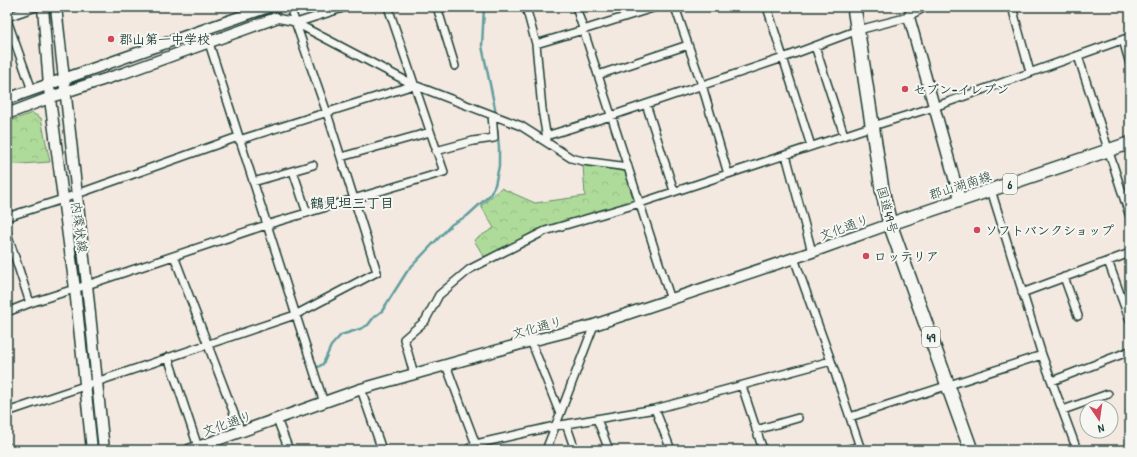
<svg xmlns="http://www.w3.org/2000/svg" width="1137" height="457" font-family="'Patrick Hand','Klee One',sans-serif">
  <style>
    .park { fill: url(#park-crowns); stroke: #668c67 }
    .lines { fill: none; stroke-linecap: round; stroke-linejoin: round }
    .stream { stroke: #609e9e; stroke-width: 2.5 }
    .street-casing { stroke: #1f3d34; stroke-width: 10 }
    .secondary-casing { stroke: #1f3d34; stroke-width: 13 }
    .primary-casing { stroke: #1f3d34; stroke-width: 15 }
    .highway-casing { stroke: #1f3d34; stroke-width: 16 }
    .street { stroke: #f6f6f2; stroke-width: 7 }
    .secondary { stroke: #f6f6f2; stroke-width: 10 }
    .primary { stroke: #f6f6f2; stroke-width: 12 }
    .highway { stroke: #f6f6f2; stroke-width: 13 }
    .poi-dot { fill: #d1495b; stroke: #f6f6f2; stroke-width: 1.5 }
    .labels { text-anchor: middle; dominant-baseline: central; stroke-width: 4; stroke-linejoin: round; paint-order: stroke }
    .shield { fill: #f6f6f2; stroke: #60746d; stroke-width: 1 }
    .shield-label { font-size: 12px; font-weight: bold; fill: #1f3d34 }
    .poi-label { font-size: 13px; font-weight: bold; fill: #1f3d34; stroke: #f6f6f2; text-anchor: start }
    .street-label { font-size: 13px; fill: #1f3d34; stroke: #f6f6f2 }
    .neighbourhood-label { font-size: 14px; font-weight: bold; fill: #1f3d34; stroke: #f6f6f2 }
  </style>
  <defs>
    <pattern id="park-crowns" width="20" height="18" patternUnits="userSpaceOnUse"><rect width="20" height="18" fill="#aedb9a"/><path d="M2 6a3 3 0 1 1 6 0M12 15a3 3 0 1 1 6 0" fill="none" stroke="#95bd85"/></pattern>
  </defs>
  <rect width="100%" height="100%" fill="#f3e9e0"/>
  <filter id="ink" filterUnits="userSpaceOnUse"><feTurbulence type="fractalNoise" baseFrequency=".025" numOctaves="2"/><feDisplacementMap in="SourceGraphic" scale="8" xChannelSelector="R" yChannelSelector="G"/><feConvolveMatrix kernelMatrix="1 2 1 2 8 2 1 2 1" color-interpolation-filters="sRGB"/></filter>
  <g filter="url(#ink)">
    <path class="park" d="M 32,113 L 41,118 L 50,162 L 7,165 L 7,122 Z
      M 583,165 L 624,171 L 628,175 L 636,200 L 540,229 L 484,257 L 474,240 L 494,228 L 481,206 L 501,188 L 535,203 L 585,196 Z"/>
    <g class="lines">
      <path class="stream" d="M 318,367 L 323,364 L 331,346 L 341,335 L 360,329 L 368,325 L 374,317 L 382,311 L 408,270 L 452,224 L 467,216 L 490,195 L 495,185 L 499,166 L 499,148 L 495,108 L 482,46 L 484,7"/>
      <defs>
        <path id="street" d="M 437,7 L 455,66
          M 526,7 L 536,44 L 542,109 L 547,139
          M 576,7 L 671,300
          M 675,7 L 702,85 L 728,174
          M 767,7 L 811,146
          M 1012,7 L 1030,72
          M 7,17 L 36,7
          M 276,18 L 291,21 L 296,23 L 414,85 L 521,126 L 571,158 L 583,161 L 628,167
          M 7,20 L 32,90
          M 296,23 L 346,7
          M 1123,40 L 1130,64
          M 209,43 L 324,403
          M 536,44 L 583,30 L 656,7
          M 815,46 L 844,135
          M 1078,56 L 1130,217
          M 598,75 L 688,45
          M 646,104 L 674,191
          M 546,136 L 611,116 L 783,58 L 858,30 L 909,17
          M 239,140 L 414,85
          M 436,151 L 473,141 L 494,138 L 492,115
          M 786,155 L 812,252
          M 341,157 L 430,132
          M 293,171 L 307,213
          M 253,182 L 313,165
          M 991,190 L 1042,355 L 1077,450
          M 7,217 L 63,199 L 238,137
          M 7,233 L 30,303
          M 174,256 L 241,432
          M 794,258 L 831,361 L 861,450
          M 1108,261 L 1130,321
          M 1064,277 L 1078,316
          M 1022,293 L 1130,253
          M 7,312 L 30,303 L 87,285 L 266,225 L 444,172 L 388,7
          M 531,341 L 560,414 L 546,450
          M 168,357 L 198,447
          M 446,365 L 478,450
          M 414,374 L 404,339 L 425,321 L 439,295 L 470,269 L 545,231 L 640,203 L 873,126 L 934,107 L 1130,37
          M 1052,381 L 1130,351
          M 742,386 L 763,450
          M 361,389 L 382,450
          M 655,409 L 671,450
          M 1063,410 L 1108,394
          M 7,412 L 295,315 L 377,272 L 327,113 L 290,7
          M 560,414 L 594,325
          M 850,417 L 1042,355
          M 277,419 L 289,450
          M 597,419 L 609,450
          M 566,424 L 575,450
          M 756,430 L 798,418
          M 7,447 L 8,450
          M 467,450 L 476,444 L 555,426 L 655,409 L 831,361
          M 845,450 L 860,446"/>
        <path id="secondary" d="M 43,7 L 50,99 L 75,289 L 92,450
          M 56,7 L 87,285 L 104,450
          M 922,7 L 911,13 L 909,17 L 960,199
          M 7,99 L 268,7
          M 7,114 L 65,92 L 124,73 L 276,18
          M 189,450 L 361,389 L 531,341 L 594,325 L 812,252 L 890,224"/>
        <path id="primary" d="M 890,224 L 1130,143"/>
        <path id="highway" d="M 854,7 L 882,189 L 890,224 L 971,450"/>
      </defs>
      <use href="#street" class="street-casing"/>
      <use href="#secondary" class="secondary-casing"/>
      <use href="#primary" class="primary-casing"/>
      <use href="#highway" class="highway-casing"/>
      <use href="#street" class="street"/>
      <use href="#secondary" class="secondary"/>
      <use href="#primary" class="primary"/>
      <use href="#highway" class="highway"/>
    </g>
  </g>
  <g class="poi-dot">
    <circle cx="111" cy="39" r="4"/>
    <circle cx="905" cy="89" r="4"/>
    <circle cx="977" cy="230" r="4"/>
    <circle cx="866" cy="256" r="4"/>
  </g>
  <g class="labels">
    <g class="shield">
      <rect x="1003" y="174" width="14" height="20" rx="3"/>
      <rect x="922" y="327" width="18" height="20" rx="3"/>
    </g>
    <g class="shield-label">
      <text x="1010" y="184">6</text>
      <text x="931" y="337">49</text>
    </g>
    <g class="poi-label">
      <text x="119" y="39">郡山第一中学校</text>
      <text x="913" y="89">セブン-イレブン</text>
      <text x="985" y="230">ソフトバンクショップ</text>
      <text x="874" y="256">ロッテリア</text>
    </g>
    <g class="street-label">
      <text transform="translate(960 185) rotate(-18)">郡山湖南線</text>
      <text transform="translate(888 210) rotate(75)">国道49号</text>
      <text transform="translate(80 227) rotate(82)">内環状線</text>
      <text transform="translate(844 227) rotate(-20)">文化通り</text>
      <text transform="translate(537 327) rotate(-15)">文化通り</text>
      <text transform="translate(227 423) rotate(-19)">文化通り</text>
    </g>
    <g class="neighbourhood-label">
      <text x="352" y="202">鶴見坦三丁目</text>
    </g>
  </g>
  <rect width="1137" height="457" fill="none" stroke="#f6f6f2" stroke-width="24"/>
  <rect x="12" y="12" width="1113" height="433" fill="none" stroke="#1f3d34" stroke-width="1.5" filter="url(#ink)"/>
  <g transform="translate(1099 419) rotate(167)"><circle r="19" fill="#f6f6f2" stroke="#a0aca6"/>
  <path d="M0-3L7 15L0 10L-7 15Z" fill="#d1495b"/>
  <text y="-6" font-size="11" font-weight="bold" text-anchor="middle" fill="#1f3d34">N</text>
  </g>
</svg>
